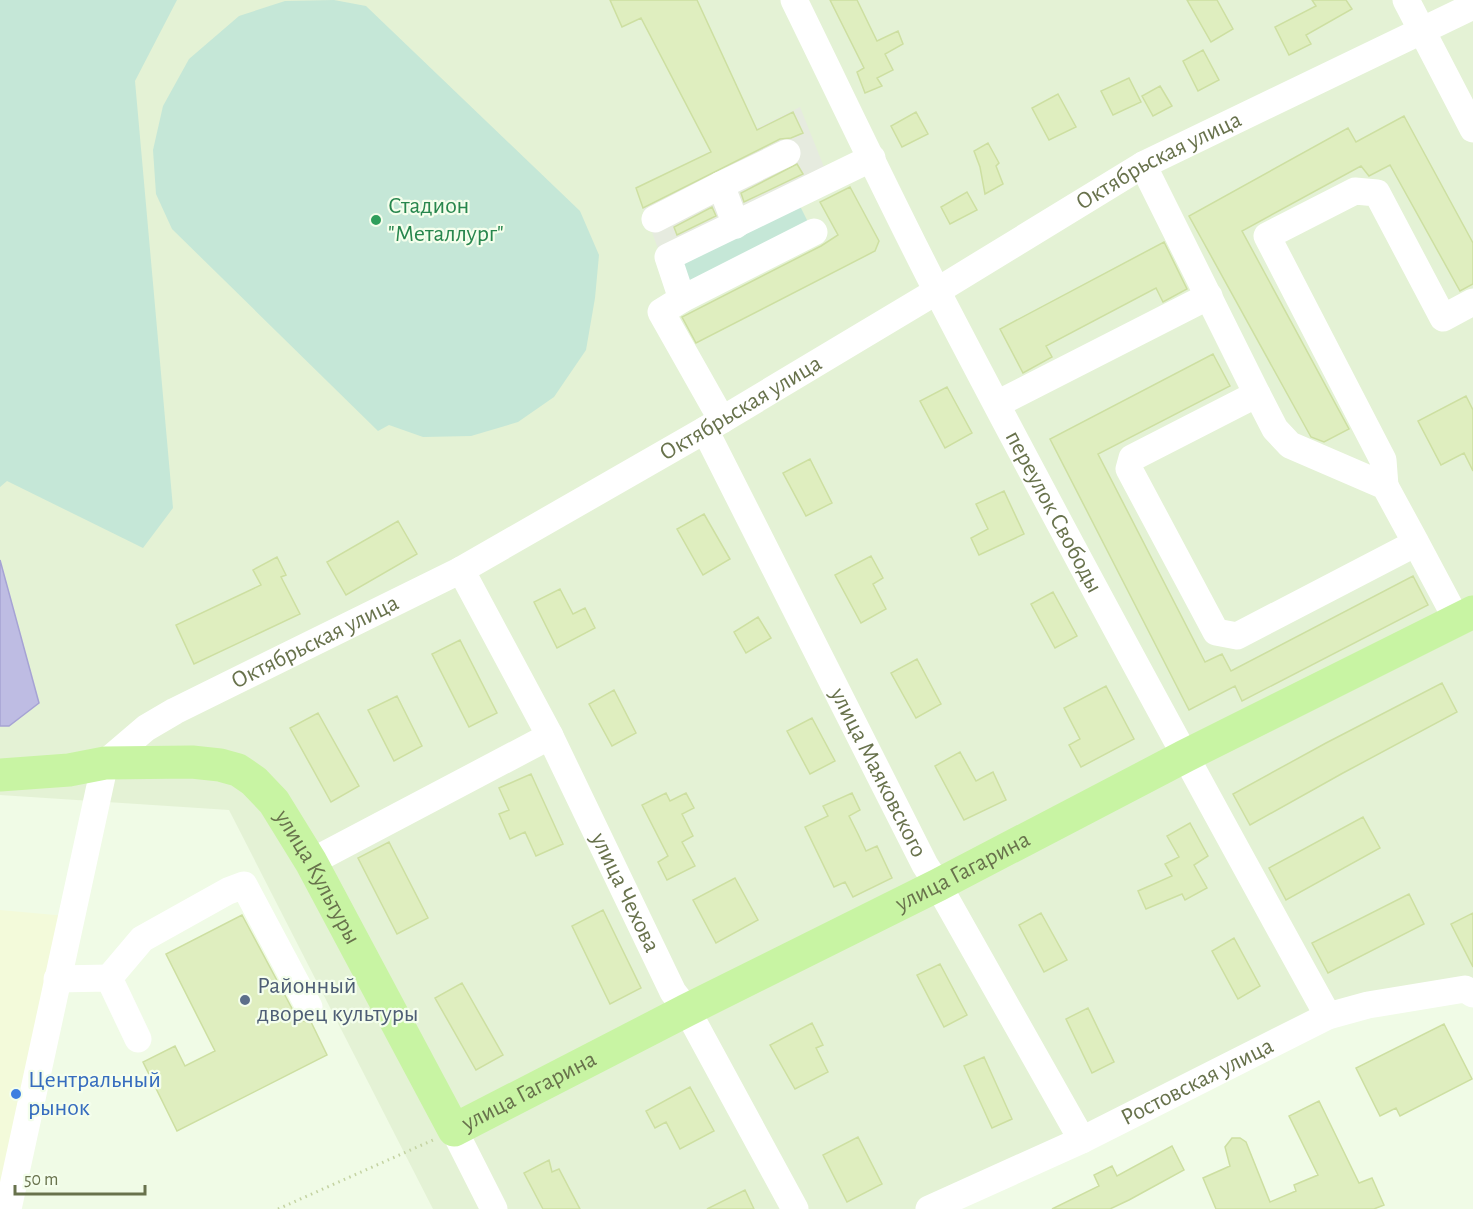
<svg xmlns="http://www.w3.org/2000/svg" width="1473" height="1209" font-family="'Alegreya Sans',sans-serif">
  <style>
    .residential { fill: #e4f2d5 }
    .commercial { fill: #f3fada }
    .industrial { fill: #e6ebdf }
    .green { fill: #c5e7d7 }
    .water { fill: #bebce3; stroke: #a6a3d4; stroke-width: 1.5 }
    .building { fill: #dfeebf; stroke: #cddfa1; stroke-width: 1.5 }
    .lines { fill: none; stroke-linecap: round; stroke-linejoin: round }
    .path { stroke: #c4d3a2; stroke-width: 3; stroke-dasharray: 1.5 4.5; stroke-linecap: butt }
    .minor { stroke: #fff; stroke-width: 27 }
    .major { stroke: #c8f4a3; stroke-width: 33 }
    .leisure-dot { fill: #2e9e5b; stroke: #f4feec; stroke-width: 2 }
    .service-dot { fill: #5c6f8a; stroke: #f4feec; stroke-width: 2 }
    .shop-dot { fill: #3f7fe0; stroke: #f4feec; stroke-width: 2 }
    .labels { text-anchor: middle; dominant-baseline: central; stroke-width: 4.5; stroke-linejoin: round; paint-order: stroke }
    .street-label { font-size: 24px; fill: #68724c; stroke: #f4feec }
    .leisure-label { font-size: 24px; fill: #27864d; stroke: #f4feec; text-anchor: start }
    .service-label { font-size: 24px; fill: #4e5e75; stroke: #f4feec; text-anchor: start }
    .shop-label { font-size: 24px; fill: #366cbe; stroke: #f4feec; text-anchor: start }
  </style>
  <rect width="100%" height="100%" fill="#f0fbe6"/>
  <path class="residential" d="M 0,0 L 1473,0 L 1473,997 L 1314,1015 L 920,1209 L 433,1209 L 229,810 L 0,795 Z"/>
  <path class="commercial" d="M 0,910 L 66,916 L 0,1209 Z"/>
  <path class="industrial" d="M 800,107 L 826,172 L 661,257 L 636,188 Z"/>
  <path class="green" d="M 0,0 L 177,0 L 135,81 L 173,508 L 143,548 L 7,481 L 0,487 Z
    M 334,0 L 366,6 L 580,211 L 599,255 L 595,298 L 586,350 L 554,397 L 518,422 L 471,436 L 423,437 L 389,425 L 378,431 L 172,229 L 156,194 L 153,150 L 163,106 L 189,59 L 239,16 L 285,1 Z
    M 799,204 L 811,228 L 683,290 L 673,260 Z"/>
  <path class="water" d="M 0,560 L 39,703 L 9,726 L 0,726 Z"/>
  <path class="building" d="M 610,0 L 697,0 L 757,130 L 793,112 L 803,133 L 791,138 L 780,139 L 643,208 L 636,188 L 711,152 L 641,18 L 622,27 Z
    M 830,0 L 857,0 L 877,41 L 898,31 L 903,44 L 885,54 L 893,70 L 877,78 L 882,86 L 865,93 L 857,72 L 864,68 Z
    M 1187,0 L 1217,0 L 1233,29 L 1211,42 Z
    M 1312,0 L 1346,0 L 1352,9 L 1306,35 L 1311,44 L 1289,55 L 1275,27 L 1316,6 Z
    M 1203,50 L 1219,80 L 1198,91 L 1183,61 Z
    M 1129,78 L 1141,102 L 1113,115 L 1101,91 Z
    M 1160,86 L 1172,106 L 1153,116 L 1142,96 Z
    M 1058,94 L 1076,127 L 1049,140 L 1032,108 Z
    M 916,112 L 928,134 L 902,147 L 891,126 Z
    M 1404,116 L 1473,243 L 1473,284 L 1460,291 L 1390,165 L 1369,176 L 1361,166 L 1242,231 L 1349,429 L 1324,442 L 1311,437 L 1189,216 L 1348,128 L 1356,142 Z
    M 988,143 L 999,163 L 996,166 L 1003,184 L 985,194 L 980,167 L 974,151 Z
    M 797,164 L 803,174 L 744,202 L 741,193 Z
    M 850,187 L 879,241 L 875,251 L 696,343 L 682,317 L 821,246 L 838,235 L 820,202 Z
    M 967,192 L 977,210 L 950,224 L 941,207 Z
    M 712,207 L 716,216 L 677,235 L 674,227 Z
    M 1164,242 L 1187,289 L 1163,302 L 1156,288 L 1046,346 L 1052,357 L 1023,373 L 1000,329 Z
    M 1213,354 L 1230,386 L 1098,454 L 1205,662 L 1222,654 L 1231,671 L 1413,576 L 1428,605 L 1242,701 L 1235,686 L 1189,710 L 1050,439 Z
    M 947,387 L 972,433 L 945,448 L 920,401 Z
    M 1466,396 L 1473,410 L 1473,471 L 1464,453 L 1441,465 L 1418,421 Z
    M 810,459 L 832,503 L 806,516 L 783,473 Z
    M 1004,491 L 1024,534 L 979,555 L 971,538 L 988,529 L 976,504 Z
    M 704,514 L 730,559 L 703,575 L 677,529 Z
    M 398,521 L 417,554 L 346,595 L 327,562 Z
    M 871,556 L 883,578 L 873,584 L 886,609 L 861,623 L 835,575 Z
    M 277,557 L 286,575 L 281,577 L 300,614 L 194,664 L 176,625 L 261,585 L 253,570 Z
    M 560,589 L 573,614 L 585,608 L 595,628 L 557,648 L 534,602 Z
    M 1053,592 L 1077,636 L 1055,648 L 1031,604 Z
    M 758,617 L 771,638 L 746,653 L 734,632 Z
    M 460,640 L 497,713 L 469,727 L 432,654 Z
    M 917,659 L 941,704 L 916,718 L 891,673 Z
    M 1442,683 L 1457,712 L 1343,773 L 1250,825 L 1233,794 L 1326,743 Z
    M 1106,686 L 1134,739 L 1081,767 L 1069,745 L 1080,739 L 1064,708 Z
    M 614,690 L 636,733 L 612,746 L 589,704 Z
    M 397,696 L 422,746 L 394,761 L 368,710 Z
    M 318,713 L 359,786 L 331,802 L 290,728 Z
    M 812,718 L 835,761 L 810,774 L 787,731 Z
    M 960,752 L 976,781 L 993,772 L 1006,800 L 964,820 L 935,766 Z
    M 531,774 L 563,844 L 536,856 L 525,832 L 510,839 L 499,814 L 509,810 L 499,788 Z
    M 666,793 L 670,801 L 686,793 L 694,808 L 682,814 L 693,836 L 682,842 L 695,866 L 667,880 L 658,862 L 668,856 L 642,805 Z
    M 852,793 L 860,810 L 849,816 L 858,834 L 866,851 L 877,846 L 892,878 L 853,897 L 845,882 L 834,887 L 805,827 L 828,816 L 823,806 Z
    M 1363,817 L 1380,848 L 1286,900 L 1269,868 Z
    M 1190,823 L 1208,856 L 1194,865 L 1207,888 L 1185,900 L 1182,894 L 1146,909 L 1138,891 L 1172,876 L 1165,864 L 1179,857 L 1167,836 Z
    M 389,842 L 428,918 L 397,934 L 358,858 Z
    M 735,878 L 758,920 L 716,943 L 693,900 Z
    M 1409,894 L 1424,924 L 1328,973 L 1312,943 Z
    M 603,910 L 641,988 L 610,1004 L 572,926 Z
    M 1041,913 L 1067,960 L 1044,972 L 1019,925 Z
    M 1473,913 L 1473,967 L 1451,924 Z
    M 242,915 L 295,1014 L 301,1021 L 311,1022 L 327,1055 L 177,1131 L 143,1062 L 175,1046 L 185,1066 L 215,1051 L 166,954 Z
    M 1234,938 L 1260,986 L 1238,999 L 1212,951 Z
    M 940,964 L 967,1015 L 944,1027 L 917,975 Z
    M 462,983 L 503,1055 L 476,1070 L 435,998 Z
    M 1088,1008 L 1114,1062 L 1092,1073 L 1066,1019 Z
    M 812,1023 L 823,1045 L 816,1048 L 828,1072 L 795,1089 L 770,1045 Z
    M 1444,1024 L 1472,1079 L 1400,1116 L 1396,1108 L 1380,1116 L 1356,1068 Z
    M 984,1057 L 1012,1119 L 992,1128 L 964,1066 Z
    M 690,1087 L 714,1131 L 680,1149 L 666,1122 L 655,1128 L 646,1111 Z
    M 1319,1101 L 1359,1183 L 1372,1178 L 1384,1205 L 1374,1209 L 1216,1209 L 1203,1178 L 1230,1166 L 1225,1147 L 1232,1138 L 1240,1138 L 1246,1142 L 1270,1202 L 1296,1191 L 1294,1185 L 1318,1175 L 1289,1116 Z
    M 858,1137 L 882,1184 L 847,1202 L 823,1155 Z
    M 1172,1146 L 1184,1170 L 1129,1200 L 1110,1209 L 1052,1209 L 1099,1186 L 1094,1175 L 1112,1166 L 1117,1176 Z
    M 549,1160 L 552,1172 L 559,1169 L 580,1209 L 543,1209 L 524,1173 Z
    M 745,1190 L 754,1209 L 707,1209 Z"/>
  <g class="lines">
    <path class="path" d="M 278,1209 L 433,1140"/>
    <g class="minor">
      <path id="s1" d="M 794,0 C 842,98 889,198 939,295 C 1065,537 1196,777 1328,1016"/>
      <path d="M 1406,0 L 1473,129"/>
      <path d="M 1143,165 L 1257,394"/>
      <path d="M 655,219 L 721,185"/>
      <path d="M 736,225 L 721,185 L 787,153"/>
      <path d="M 682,299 L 814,232"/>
      <path d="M 997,404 L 1209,296"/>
      <path d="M 722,420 L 661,312 L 682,299 L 668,257 L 872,158"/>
      <path id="s2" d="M 705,430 L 925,865 L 938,885 L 1082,1140"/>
      <path d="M 1385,486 L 1383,460 L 1267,236 L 1355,191 L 1377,193 L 1443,318 L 1473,302"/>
      <path d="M 1416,543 L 1385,486 L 1290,445 L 1275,429 L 1257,394 L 1132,458 L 1129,469 L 1216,632 L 1237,636 L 1416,543 L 1457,620"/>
      <path id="s3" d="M 461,570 L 550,736 L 673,992 L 687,1010 L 795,1209"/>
      <path d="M 311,862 L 550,736"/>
      <path d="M 109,978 L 142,939 L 228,891 L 244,885 L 309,1007"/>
      <path d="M 57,979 L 109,978 L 138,1039"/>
      <path d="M 454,1130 L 494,1209"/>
      <path id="s4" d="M 8,1209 L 105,763 L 146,728 L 175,711 L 461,570 L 705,430 L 937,291 L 1143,165 L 1473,6"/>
      <path id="s5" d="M 929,1209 L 1082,1140 L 1328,1016 L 1368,1005 L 1465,989 L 1473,994"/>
    </g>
    <path class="major" id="s6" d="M 0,775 L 69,770 L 105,763 L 192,762 L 220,765 L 238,770 L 254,781 L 274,802 L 311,862 L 454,1130 L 687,1010 L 938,885 L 1185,756 L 1473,612"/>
  </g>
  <circle class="leisure-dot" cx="376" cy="220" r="6"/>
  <circle class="service-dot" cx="245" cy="1000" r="6"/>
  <circle class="shop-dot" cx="16" cy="1094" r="6"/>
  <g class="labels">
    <g class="street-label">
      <text stroke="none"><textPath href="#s4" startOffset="1672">Октябрьская улица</textPath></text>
      <text stroke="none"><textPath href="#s4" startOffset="1186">Октябрьская улица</textPath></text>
      <text stroke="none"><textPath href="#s1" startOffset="574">переулок Свободы</textPath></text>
      <text stroke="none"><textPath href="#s4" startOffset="700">Октябрьская улица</textPath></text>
      <text stroke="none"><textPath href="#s2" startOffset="384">улица Маяковского</textPath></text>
      <text stroke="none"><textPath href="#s6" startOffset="1233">улица Гагарина</textPath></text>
      <text stroke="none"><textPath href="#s6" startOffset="375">улица Культуры</textPath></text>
      <text stroke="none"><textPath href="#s3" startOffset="362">улица Чехова</textPath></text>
      <text stroke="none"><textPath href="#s5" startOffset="297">Ростовская улица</textPath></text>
      <text stroke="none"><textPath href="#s6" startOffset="747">улица Гагарина</textPath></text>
    </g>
    <g class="leisure-label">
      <text x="388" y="206">Стадион<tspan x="388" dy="28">"Металлург"</tspan></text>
    </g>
    <g class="service-label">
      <text x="257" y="986">Районный<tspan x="257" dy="28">дворец культуры</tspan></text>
    </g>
    <g class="shop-label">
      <text x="28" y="1080">Центральный<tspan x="28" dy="28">рынок</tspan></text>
    </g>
  </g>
  <path d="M15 1185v9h130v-9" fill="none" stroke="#68724c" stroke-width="3"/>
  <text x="24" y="1185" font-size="18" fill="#68724c" stroke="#f4feec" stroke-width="4.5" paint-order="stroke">50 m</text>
</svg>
